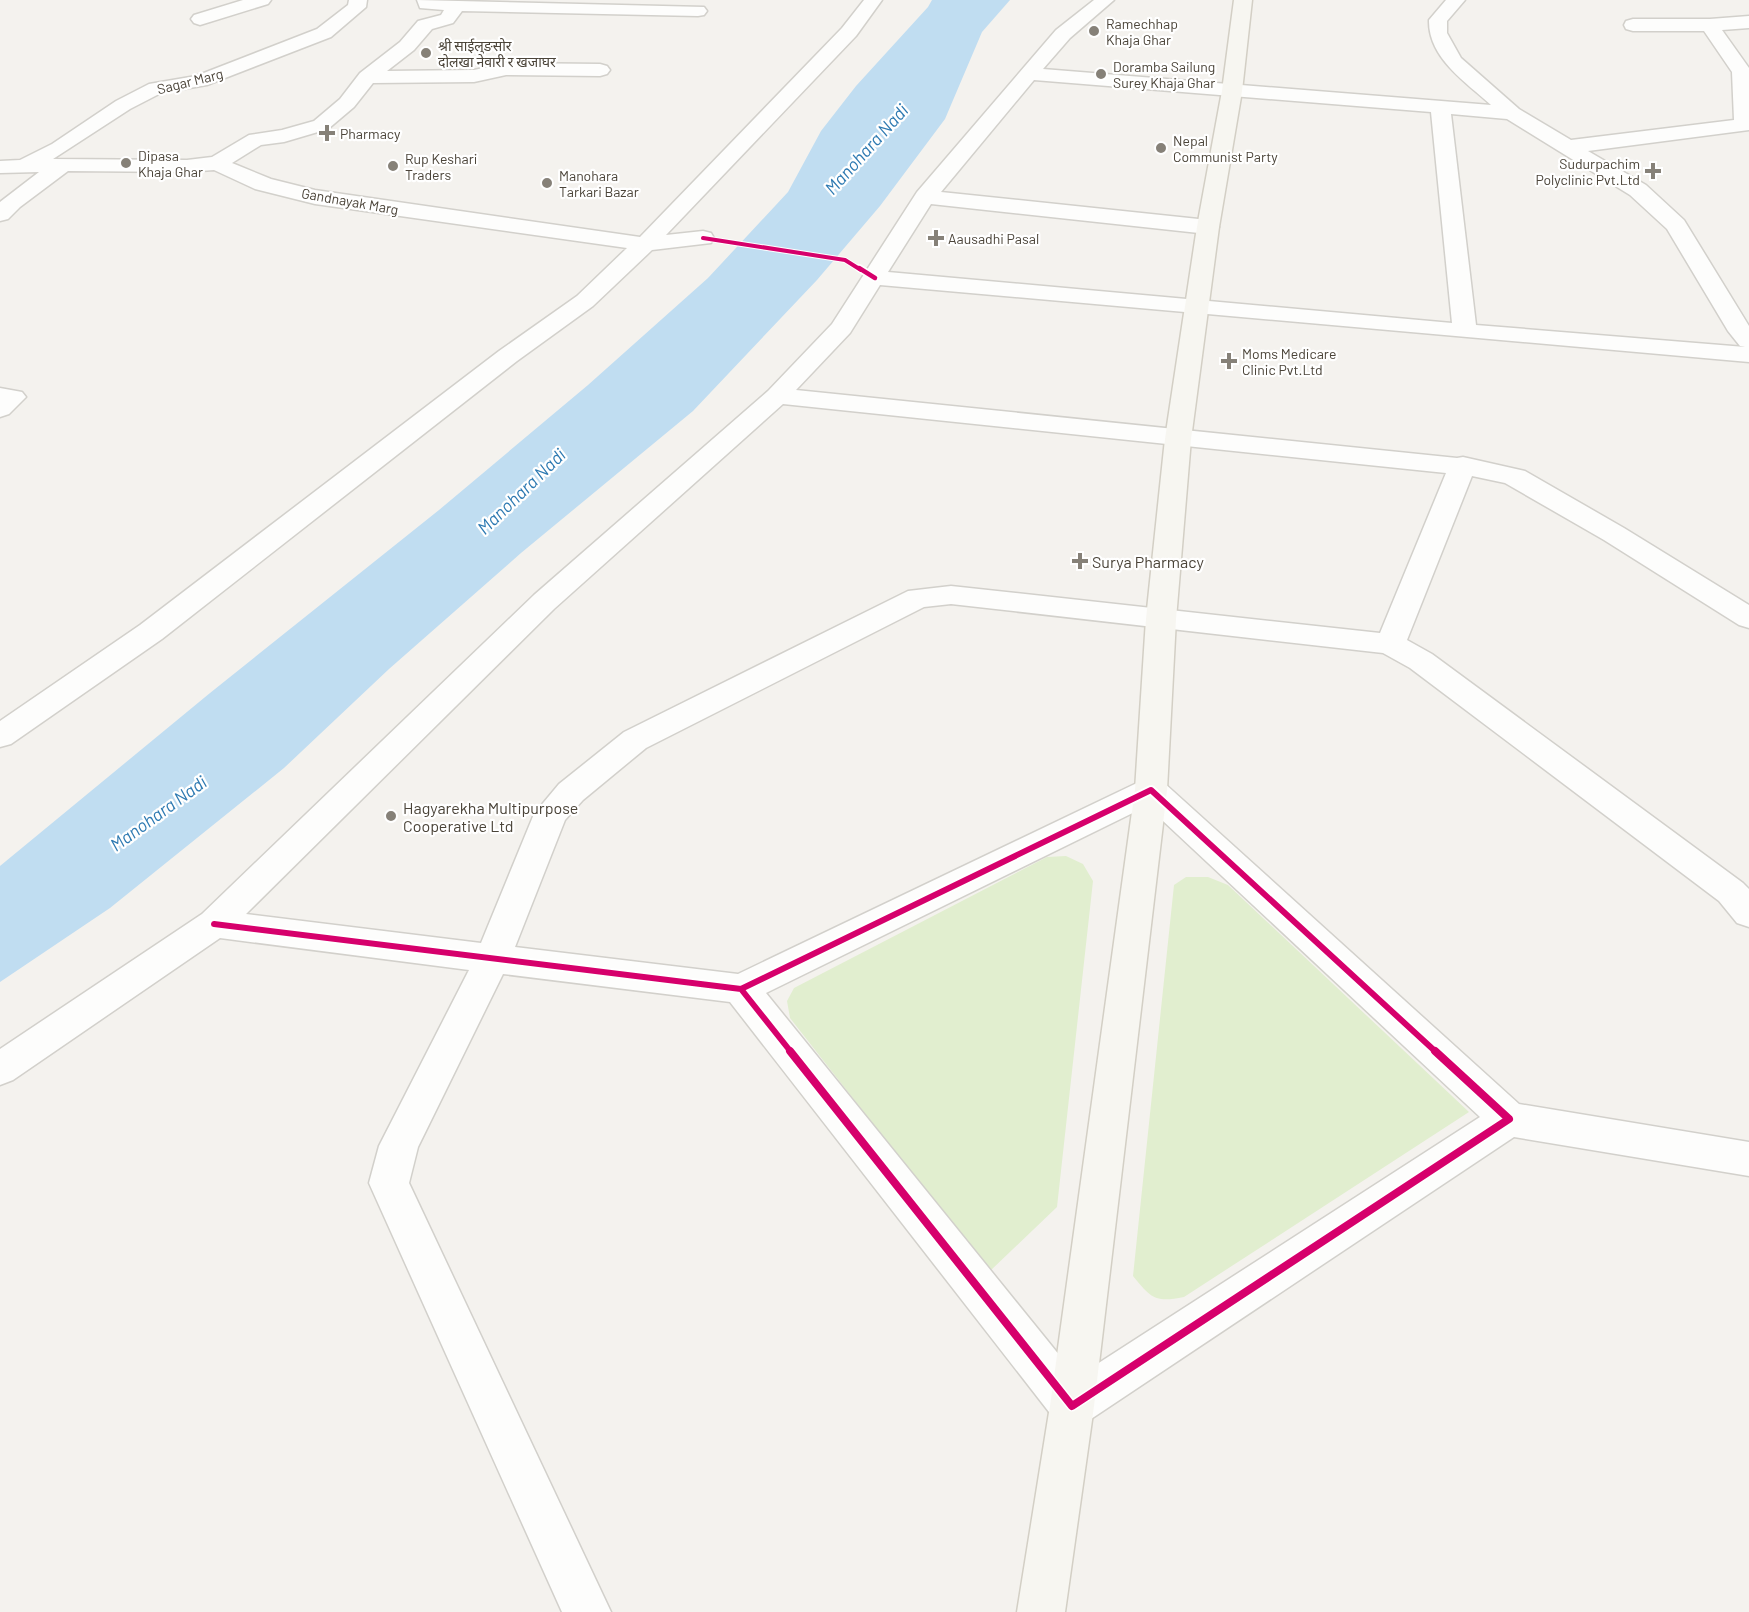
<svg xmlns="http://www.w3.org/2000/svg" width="1749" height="1612" font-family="Barlow,'Noto Sans Devanagari',sans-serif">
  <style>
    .green { fill: #e1eecf }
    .water { fill: #c0ddf1 }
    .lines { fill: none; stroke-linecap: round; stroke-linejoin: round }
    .street-casing { stroke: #d2d0cb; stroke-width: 3 }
    .secondary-casing { stroke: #d3cfc5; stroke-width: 3 }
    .street { fill: #fdfdfc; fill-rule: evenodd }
    .secondary { fill: #f7f6f1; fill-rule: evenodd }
    .cycleway-far3-casing { stroke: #fff; stroke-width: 6 }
    .cycleway-far2-casing { stroke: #fff; stroke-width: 8 }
    .cycleway-far1-casing { stroke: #fff; stroke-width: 10 }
    .cycleway-casing { stroke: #fff; stroke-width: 11 }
    .cycleway-far3 { stroke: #d6006c; stroke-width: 4 }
    .cycleway-far2 { stroke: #d6006c; stroke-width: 4.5 }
    .cycleway-far1 { stroke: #d6006c; stroke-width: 6 }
    .cycleway { stroke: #d6006c; stroke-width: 8 }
    .poi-dot { fill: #868178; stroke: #fff; stroke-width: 2 }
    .labels { text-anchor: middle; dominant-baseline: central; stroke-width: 4.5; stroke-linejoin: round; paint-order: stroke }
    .far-poi-label { font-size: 14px; fill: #4b4439; stroke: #fff; text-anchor: start }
    .far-street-label { font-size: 14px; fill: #4b4439; stroke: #fff }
    .poi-label { font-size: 16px; fill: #4b4439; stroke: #fff; text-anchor: start }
    .water-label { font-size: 18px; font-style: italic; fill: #2e7ab2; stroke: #fff }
  </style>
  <rect width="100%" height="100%" fill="#f4f2ee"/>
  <path class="green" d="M 1066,856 L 1083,864 L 1093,881 L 1057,1207 L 989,1272 L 790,1018 L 787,1001 L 794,988 L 1047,857 Z
    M 1186,877 L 1208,877 L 1228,885 L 1469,1112 L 1184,1297 C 1155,1303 1151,1298 1133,1276 L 1174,885 Z"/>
  <path class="water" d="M 932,0 L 1010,0 L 982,32 L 945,119 L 880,206 L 817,280 L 693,411 L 521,553 L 389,669 L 284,768 L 110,908 L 0,982 L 0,866 L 210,693 L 439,510 L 588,385 L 708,278 L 788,192 L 821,131 L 856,86 L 928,7 Z"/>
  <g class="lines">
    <defs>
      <path id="street" d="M 243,0 L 271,0 L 268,4 L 200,25 L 194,23 L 191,19 L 194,15 Z
        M 349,0 L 367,0 L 366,7 L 331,37 L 207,85 L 161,93 L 130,109 L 53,159 L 187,160 L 212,157 L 249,135 L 282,130 L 314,121 L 340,99 L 360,73 L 400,42 L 418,21 L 441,15 L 444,10 L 420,8 L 417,0 L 704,7 L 707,11 L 704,15 L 698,16 L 462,11 L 453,23 L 432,29 L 414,50 L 387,71 L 474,70 L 506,63 L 600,64 L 607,66 L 610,70 L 607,74 L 600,76 L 506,75 L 474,82 L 373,83 L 354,107 L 328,129 L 284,142 L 261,145 L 232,163 L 271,179 L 315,190 L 640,237 L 842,28 L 864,0 L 882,0 L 856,36 L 666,235 L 703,231 L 711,233 L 714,238 L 711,243 L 652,250 L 593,306 L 517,361 L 162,639 L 11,744 L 0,747 L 0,721 L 140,625 L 499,351 L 577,296 L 627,248 L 315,204 L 255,189 L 214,170 L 187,172 L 68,171 L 20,207 L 8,219 L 0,221 L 0,202 L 39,172 L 0,173 L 0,161 L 20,160 L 52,144 L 116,101 L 149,84 L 196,76 L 317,29 L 348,5 Z
        M 1094,0 L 1114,0 L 1070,38 L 1043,69 L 1491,105 C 1466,82 1428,58 1429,20 L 1446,0 L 1465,0 L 1447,21 L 1447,33 L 1461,58 L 1519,109 L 1571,140 L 1734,120 L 1732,72 L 1704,31 L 1633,31 L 1626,29 L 1624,25 L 1626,21 L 1633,19 L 1710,19 L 1749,16 L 1749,28 L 1722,30 L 1749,68 L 1749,130 L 1588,151 L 1646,185 L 1684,220 L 1749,326 L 1749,362 L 880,285 L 850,333 L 796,390 L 1457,458 L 1463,457 L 1525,471 L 1624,528 L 1749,605 L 1749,628 L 1739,625 L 1604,540 L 1505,483 L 1472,476 L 1407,640 L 1432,654 L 1743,883 L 1749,889 L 1749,927 L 1737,923 L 1719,901 L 1410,668 L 1383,653 L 951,604 L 924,607 L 646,748 L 583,800 L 565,820 L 515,947 L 738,974 L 1139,782 L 1151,778 L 1163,782 L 1519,1104 L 1749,1142 L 1749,1176 L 1514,1137 L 1088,1421 L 1072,1428 L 1056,1421 L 730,1002 L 503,974 L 418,1147 L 409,1183 L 611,1612 L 562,1612 L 369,1183 L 379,1146 L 469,970 L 220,938 L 13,1080 L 0,1085 L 0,1049 L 202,914 L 534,595 L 768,391 L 832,324 L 917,192 L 1056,30 ZM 1034,80 L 1431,112 L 1452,323 L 888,272 L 931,204 L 1208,234 L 1216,232 L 1219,227 L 1216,222 L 1208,220 L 941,192 ZM 1451,114 L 1507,119 L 1630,195 L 1667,229 L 1728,331 L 1740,346 L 1745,347 L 1476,325 ZM 783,404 L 1446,473 L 1380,633 L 951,586 L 908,591 L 624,732 L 559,784 L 534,814 L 481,943 L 246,914 L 554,609 ZM 1147,806 L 1480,1117 L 1077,1377 L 766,993 Z
        M 0,388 L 22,392 L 26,397 L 9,414 L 0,417 Z"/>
      <path id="secondary" d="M 1234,0 L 1252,0 L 1242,91 L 1219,227 L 1191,439 L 1176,619 L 1167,790 L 1094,1406 L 1065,1612 L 1017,1612 L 1050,1406 L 1135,790 L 1146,619 L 1165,439 L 1197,227 L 1222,91 Z"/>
    </defs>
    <use href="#street" class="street-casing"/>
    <use href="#secondary" class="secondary-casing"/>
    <use href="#street" class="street"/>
    <use href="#secondary" class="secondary"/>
    <defs>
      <path id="cycleway-far3" d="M 703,238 L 845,260 L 861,270"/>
      <path id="cycleway-far2" d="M 859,268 L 875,278"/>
      <path id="cycleway-far1" d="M 214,924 L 741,989
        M 741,989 L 791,1052
        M 741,989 L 1151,790 L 1436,1052"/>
      <path id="cycleway" d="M 790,1051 L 1072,1406 L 1509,1119 L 1435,1051"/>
    </defs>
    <use href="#cycleway-far3" class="cycleway-far3-casing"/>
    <use href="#cycleway-far2" class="cycleway-far2-casing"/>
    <use href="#cycleway-far1" class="cycleway-far1-casing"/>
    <use href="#cycleway" class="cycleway-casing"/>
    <use href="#cycleway-far3" class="cycleway-far3"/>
    <use href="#cycleway-far2" class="cycleway-far2"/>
    <use href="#cycleway-far1" class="cycleway-far1"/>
    <use href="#cycleway" class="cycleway"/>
  </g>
  <g class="poi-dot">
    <circle cx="1094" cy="31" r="6"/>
    <circle cx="426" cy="53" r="6"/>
    <circle cx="1101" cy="74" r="6"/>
    <path d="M324 124h6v6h6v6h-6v6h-6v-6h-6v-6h6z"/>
    <circle cx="1161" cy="148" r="6"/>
    <circle cx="126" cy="163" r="6"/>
    <circle cx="393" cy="166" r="6"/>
    <path d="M1650 162h6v6h6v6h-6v6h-6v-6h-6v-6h6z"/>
    <circle cx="547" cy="183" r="6"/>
    <path d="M933 229h6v6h6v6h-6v6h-6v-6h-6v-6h6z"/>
    <path d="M1226 352h6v6h6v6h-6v6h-6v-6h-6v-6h6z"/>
    <path d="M1077 552h6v6h6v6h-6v6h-6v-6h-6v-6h6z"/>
    <circle cx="391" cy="816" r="6"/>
  </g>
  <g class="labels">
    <g class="far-poi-label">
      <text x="1106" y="23">Ramechhap<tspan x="1106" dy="16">Khaja Ghar</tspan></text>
      <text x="438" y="45">श्री साईलुङसोर<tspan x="438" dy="16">दोलखा नेवारी र खजाघर</tspan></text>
      <text x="1113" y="66">Doramba Sailung<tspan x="1113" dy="16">Surey Khaja Ghar</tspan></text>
      <text x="340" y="133">Pharmacy</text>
      <text x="1173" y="140">Nepal<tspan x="1173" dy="16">Communist Party</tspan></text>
      <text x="138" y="155">Dipasa<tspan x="138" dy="16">Khaja Ghar</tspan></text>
      <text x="405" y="158">Rup Keshari<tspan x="405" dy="16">Traders</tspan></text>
      <text x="1640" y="163" text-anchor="end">Sudurpachim<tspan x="1640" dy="16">Polyclinic Pvt.Ltd</tspan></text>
      <text x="559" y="175">Manohara<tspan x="559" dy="16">Tarkari Bazar</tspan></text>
      <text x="948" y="238">Aausadhi Pasal</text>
      <text x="1242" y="353">Moms Medicare<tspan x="1242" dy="16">Clinic Pvt.Ltd</tspan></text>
    </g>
    <g class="far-street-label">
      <text transform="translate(190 81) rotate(-14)">Sagar Marg</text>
      <text transform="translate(350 201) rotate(10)">Gandnayak Marg</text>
    </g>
    <g class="poi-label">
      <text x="1092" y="561">Surya Pharmacy</text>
      <text x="403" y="807">Hagyarekha Multipurpose<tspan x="403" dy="18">Cooperative Ltd</tspan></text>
    </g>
    <g class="water-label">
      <text transform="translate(866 149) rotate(-48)">Manohara Nadi</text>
      <text transform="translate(521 491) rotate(-44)">Manohara Nadi</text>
      <text transform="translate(158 813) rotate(-36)">Manohara Nadi</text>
    </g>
  </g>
</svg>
